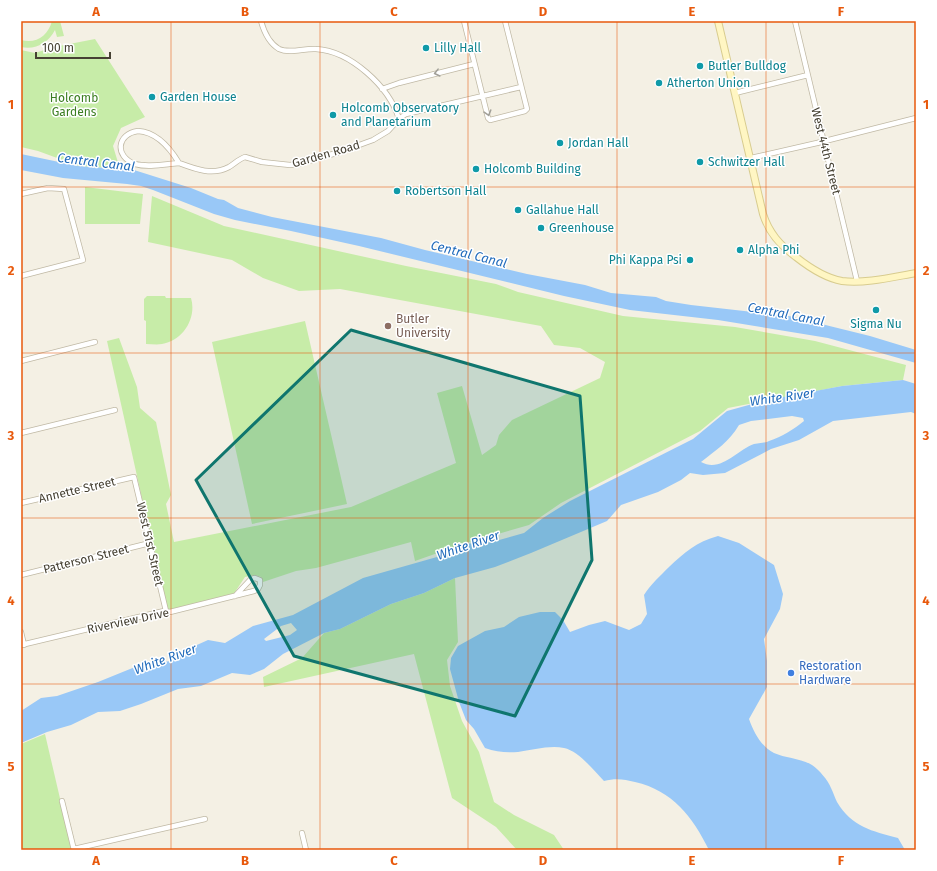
<svg xmlns="http://www.w3.org/2000/svg" width="937" height="871" font-family="'Fira Sans',sans-serif">
  <style>
    .green { fill: #c7eca8 }
    .water { fill: #99c8f7; fill-rule: evenodd }
    .lines { fill: none; stroke-linecap: round; stroke-linejoin: round }
    .street-casing { stroke: #c0b9a5; stroke-width: 6 }
    .secondary-casing { stroke: #d8cc8f; stroke-width: 8 }
    .street { stroke: #fff; stroke-width: 4.5 }
    .secondary { stroke: #fff6c3; stroke-width: 6 }
    .oneway { stroke: #a2a099 }
    .marked { fill: #0f766e; fill-opacity: 0.2; stroke: #0f766e; stroke-width: 3; stroke-linejoin: round }
    .grid { fill: none; stroke: #e8590c; stroke-width: 1; stroke-opacity: 0.55 }
    .culture-dot { fill: #0f9aa8; stroke: #fff; stroke-width: 1.5 }
    .education-dot { fill: #8d6e63; stroke: #fff; stroke-width: 1.5 }
    .shop-dot { fill: #3f7fe0; stroke: #fff; stroke-width: 1.5 }
    .labels { text-anchor: middle; dominant-baseline: central; stroke-width: 3; stroke-linejoin: round; paint-order: stroke }
    .culture-label { font-size: 12px; fill: #0d838f; stroke: #fff; text-anchor: start }
    .park-label { font-size: 12px; fill: #3b7e21; stroke: #fff }
    .street-label { font-size: 12px; fill: #464133; stroke: #fff }
    .education-label { font-size: 12px; fill: #785e54; stroke: #fff; text-anchor: start }
    .shop-label { font-size: 12px; fill: #366cbe; stroke: #fff; text-anchor: start }
    .water-label { font-size: 13px; font-style: italic; fill: #226cbc; stroke: #fff }
    .neatline { fill: none; stroke: #e8590c; stroke-width: 1.5 }
    .grid-label { font-size: 13px; text-anchor: middle; font-weight: bold; fill: #e8590c }
  </style>
  <rect width="100%" height="100%" fill="#f4f0e4"/>
  <path class="green" d="M 52,21 L 60,21 L 64,36 L 57,37 L 55,30 C 48,43 36,50 21,47 L 21,40 C 36,44 48,36 52,21 Z
    M 95,39 L 145,117 L 121,128 L 113,146 L 120,169 L 79,166 L 38,151 L 21,147 L 21,50 L 35,53 L 54,47 Z
    M 85,187 L 143,194 L 140,224 L 85,224 Z
    M 152,196 L 224,226 L 406,266 L 496,284 L 518,292 L 623,316 L 735,327 L 815,341 L 906,365 L 903,380 L 842,386 L 728,408 L 700,431 L 561,503 L 529,525 L 463,544 L 415,561 L 411,542 L 316,568 L 296,571 L 263,582 L 261,577 L 255,575 L 245,577 L 233,595 L 167,611 L 107,341 L 119,338 L 137,387 L 140,408 L 156,422 L 171,495 L 166,504 L 174,542 L 351,507 L 456,463 L 437,393 L 462,386 L 482,455 L 496,445 L 499,435 L 512,420 L 600,378 L 605,362 L 580,348 L 554,345 L 541,326 L 340,289 L 299,291 L 263,278 L 232,260 L 148,242 Z
    M 147,296 L 165,296 L 166,298 L 191,298 C 197,318 183,341 162,344 C 157,345 151,344 146,344 L 146,321 L 144,320 L 144,299 Z
    M 305,321 L 347,504 L 252,524 L 212,342 Z
    M 455,578 L 458,642 L 447,660 L 450,686 L 462,721 L 479,752 L 494,802 L 514,815 L 554,835 L 564,850 L 517,850 L 496,827 L 452,798 L 414,654 L 264,687 L 263,677 L 302,658 L 324,633 L 340,629 L 391,604 L 424,593 Z
    M 45,734 L 72,850 L 21,850 L 21,744 Z"/>
  <path class="water" d="M 21,154 L 78,166 L 134,170 L 191,188 L 218,199 L 224,200 L 238,208 L 272,217 L 381,238 L 425,250 L 527,274 L 585,285 L 611,293 L 656,297 L 666,301 L 691,305 L 789,316 L 870,336 L 916,350 L 916,363 L 828,338 L 718,320 L 630,310 L 564,296 L 359,246 L 291,231 L 235,220 L 214,214 L 153,190 L 141,186 L 127,184 L 63,178 L 21,170 Z
    M 903,380 L 916,384 L 916,414 L 911,412 L 833,421 L 799,440 L 771,449 L 725,473 L 703,475 L 690,473 L 681,480 L 658,492 L 621,505 L 607,521 L 531,553 L 495,567 L 455,578 L 424,593 L 391,604 L 340,629 L 324,633 L 283,654 L 264,669 L 250,675 L 232,673 L 201,686 L 178,689 L 141,704 L 120,711 L 98,712 L 71,725 L 47,732 L 21,743 L 21,711 L 41,698 L 57,696 L 98,682 L 135,667 L 170,661 L 188,649 L 208,640 L 225,643 L 253,626 L 293,615 L 363,578 L 451,553 L 463,544 L 492,542 L 524,533 L 543,518 L 570,501 L 693,439 L 727,411 L 767,400 L 842,386 ZM 792,416 L 803,418 L 804,421 C 794,429 782,437 769,441 C 765,443 759,443 754,444 C 737,450 721,473 701,462 C 716,450 729,442 739,425 L 751,421 ZM 291,623 L 297,630 L 290,635 L 266,641 L 264,639 L 281,626 Z
    M 718,536 L 739,543 L 774,565 L 783,594 L 780,609 L 764,639 L 767,661 L 767,687 L 749,719 C 754,733 761,746 774,753 C 785,758 800,758 812,765 C 819,770 828,780 831,788 C 833,792 835,798 837,802 C 852,827 872,831 898,838 L 905,850 L 709,850 C 692,816 673,791 635,782 C 624,779 615,778 604,781 C 594,771 579,751 564,748 C 550,745 532,750 518,752 C 506,753 496,752 485,748 L 474,729 L 466,720 L 459,702 L 450,669 L 451,658 L 458,646 L 485,631 L 504,627 L 519,617 L 540,612 L 555,612 L 563,620 L 570,632 L 589,625 L 605,621 L 629,630 L 641,624 L 647,614 L 644,595 C 651,584 660,576 669,567 C 685,552 696,542 718,536 Z"/>
  <g class="lines">
    <defs>
      <path id="street" d="M 261,21 C 264,32 269,43 279,49 C 290,54 304,48 316,49 C 350,51 389,86 399,119
        M 464,21 L 488,118 L 490,120 L 525,111 L 527,109 L 505,21
        M 795,21 L 857,281
        M 382,89 L 399,83 L 474,64
        M 735,93 L 808,75
        M 138,131 C 156,132 170,148 179,163 C 165,164 149,168 135,164 C 114,156 117,134 138,131 Z
        M 751,158 L 817,143 L 916,118
        M 179,163 C 195,169 212,176 229,167 C 234,164 239,159 245,157 L 262,162 L 290,165 L 298,164 L 340,152 L 373,140 L 388,131 L 400,118 L 406,114 L 521,87
        M 21,194 L 48,188 L 64,189 L 83,260 L 21,276
        M 21,361 L 95,342
        M 21,433 L 115,410
        M 21,503 L 134,477 L 166,611
        M 21,575 L 150,543
        M 21,632 L 24,645
        M 21,645 L 164,611 L 170,612 L 254,591 L 258,589 L 260,585 L 260,580 L 255,578 L 251,579 L 235,596
        M 62,801 L 74,850
        M 302,833 L 306,850
        M 74,849 L 205,819"/>
      <path id="secondary" d="M 718,21 L 763,214 C 769,233 780,245 796,257 C 810,268 825,278 842,281 C 865,284 893,277 916,273"/>
    </defs>
    <use href="#street" class="street-casing"/>
    <use href="#secondary" class="secondary-casing"/>
    <use href="#street" class="street"/>
    <use href="#secondary" class="secondary"/>
  </g>
  <defs><path id="oneway-chevron" d="M-2-3.5L2.5 0L-2 3.5" fill="none" stroke-width="1.6" stroke-linecap="round" stroke-linejoin="round"/></defs>
  <g class="oneway">
    <use href="#oneway-chevron" transform="translate(437 73) rotate(166)"/>
    <use href="#oneway-chevron" transform="translate(488 113) rotate(73)"/>
  </g>
  <path class="marked" d="M 351,330 L 580,396 L 592,560 L 515,716 L 294,656 L 196,480 Z"/>
  <path class="grid" d="M 171,21 L 171,850M 320,21 L 320,850M 468,21 L 468,850M 617,21 L 617,850M 766,21 L 766,850M 21,187 L 916,187M 21,353 L 916,353M 21,518 L 916,518M 21,684 L 916,684"/>
  <g class="culture-dot">
    <circle cx="426" cy="48" r="4"/>
    <circle cx="700" cy="66" r="4"/>
    <circle cx="659" cy="83" r="4"/>
    <circle cx="152" cy="97" r="4"/>
    <circle cx="333" cy="115" r="4"/>
    <circle cx="560" cy="143" r="4"/>
    <circle cx="700" cy="162" r="4"/>
    <circle cx="476" cy="169" r="4"/>
    <circle cx="397" cy="191" r="4"/>
    <circle cx="518" cy="210" r="4"/>
    <circle cx="541" cy="228" r="4"/>
    <circle cx="740" cy="250" r="4"/>
    <circle cx="690" cy="260" r="4"/>
    <circle cx="876" cy="310" r="4"/>
  </g>
  <circle class="education-dot" cx="388" cy="326" r="4"/>
  <circle class="shop-dot" cx="791" cy="673" r="4"/>
  <g class="labels">
    <g class="culture-label">
      <text x="434" y="48">Lilly Hall</text>
      <text x="708" y="66">Butler Bulldog</text>
      <text x="667" y="83">Atherton Union</text>
      <text x="160" y="97">Garden House</text>
      <text x="341" y="108">Holcomb Observatory<tspan x="341" dy="14">and Planetarium</tspan></text>
      <text x="568" y="143">Jordan Hall</text>
      <text x="708" y="162">Schwitzer Hall</text>
      <text x="484" y="169">Holcomb Building</text>
      <text x="405" y="191">Robertson Hall</text>
      <text x="526" y="210">Gallahue Hall</text>
      <text x="549" y="228">Greenhouse</text>
      <text x="748" y="250">Alpha Phi</text>
      <text x="682" y="260" text-anchor="end">Phi Kappa Psi</text>
      <text x="876" y="324" text-anchor="middle">Sigma Nu</text>
    </g>
    <g class="park-label">
      <text x="74" y="98">Holcomb<tspan x="74" dy="14">Gardens</tspan></text>
    </g>
    <g class="street-label">
      <text transform="translate(826 151) rotate(76)">West 44th Street</text>
      <text transform="translate(326 154) rotate(-16)">Garden Road</text>
      <text transform="translate(77 490) rotate(-13)">Annette Street</text>
      <text transform="translate(150 544) rotate(77)">West 51st Street</text>
      <text transform="translate(86 559) rotate(-14)">Patterson Street</text>
      <text transform="translate(128 621) rotate(-12)">Riverview Drive</text>
    </g>
    <g class="education-label">
      <text x="396" y="319">Butler<tspan x="396" dy="14">University</tspan></text>
    </g>
    <g class="shop-label">
      <text x="799" y="666">Restoration<tspan x="799" dy="14">Hardware</tspan></text>
    </g>
    <g class="water-label">
      <text transform="translate(96 162) rotate(7)">Central Canal</text>
      <text transform="translate(469 254) rotate(14)">Central Canal</text>
      <text transform="translate(786 314) rotate(11)">Central Canal</text>
      <text transform="translate(782 397) rotate(-8)">White River</text>
      <text transform="translate(468 545) rotate(-19)">White River</text>
      <text transform="translate(165 659) rotate(-20)">White River</text>
    </g>
  </g>
  <rect width="937" height="871" fill="none" stroke="#ffffff" stroke-width="44"/>
  <path d="M36 52v6h74v-6" fill="none" stroke="#464133" stroke-width="2"/>
  <text x="42" y="52" font-size="12" fill="#464133" stroke="#ffffff" stroke-width="3" paint-order="stroke">100 m</text>
  <rect x="22" y="22" width="893" height="827" class="neatline"/>
  <g class="grid-label">
    <text x="96" y="16">A</text>
    <text x="245" y="16">B</text>
    <text x="394" y="16">C</text>
    <text x="543" y="16">D</text>
    <text x="692" y="16">E</text>
    <text x="841" y="16">F</text>
    <text x="11" y="109">1</text>
    <text x="926" y="109">1</text>
    <text x="11" y="275">2</text>
    <text x="926" y="275">2</text>
    <text x="11" y="440">3</text>
    <text x="926" y="440">3</text>
    <text x="11" y="605">4</text>
    <text x="926" y="605">4</text>
    <text x="11" y="771">5</text>
    <text x="926" y="771">5</text>
    <text x="96" y="865">A</text>
    <text x="245" y="865">B</text>
    <text x="394" y="865">C</text>
    <text x="543" y="865">D</text>
    <text x="692" y="865">E</text>
    <text x="841" y="865">F</text>
  </g>
</svg>
